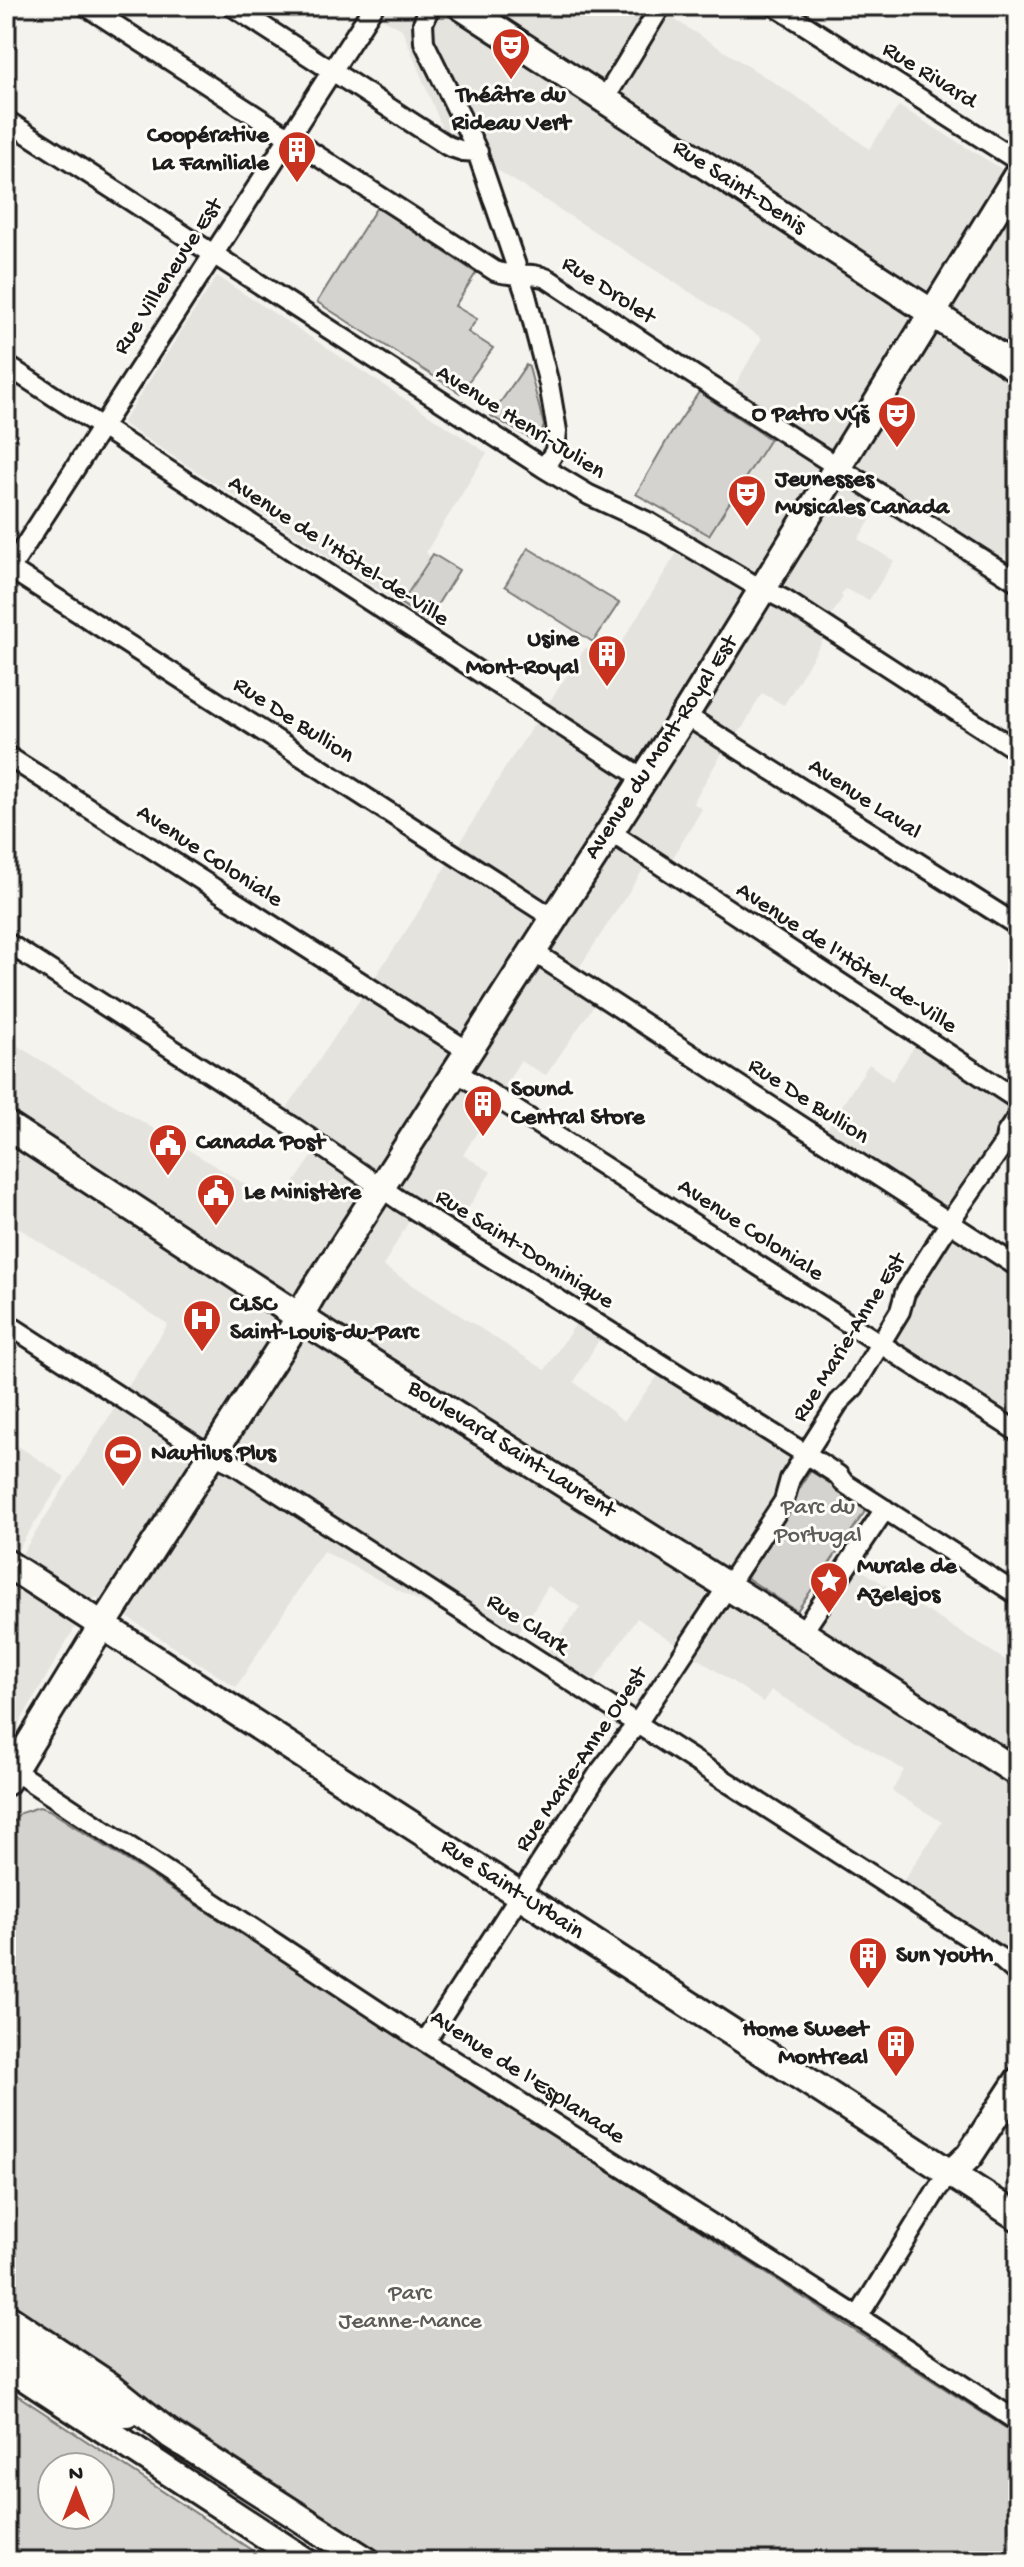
<svg xmlns="http://www.w3.org/2000/svg" width="1024" height="2567" font-family="'Gochi Hand',sans-serif">
  <style>
    .built { fill: #e4e3de }
    .green { fill: #d4d3cf; stroke: #787876; stroke-width: 2; fill-rule: evenodd }
    .lines { fill: none; stroke-linecap: round; stroke-linejoin: round }
    .street-casing { stroke: #1c1c1c; stroke-width: 24 }
    .secondary-casing { stroke: #1c1c1c; stroke-width: 32 }
    .street { stroke: #fdfcf7; stroke-width: 18 }
    .secondary { stroke: #fdfcf7; stroke-width: 26 }
    .labels { text-anchor: middle; dominant-baseline: central; stroke-width: 6; stroke-linejoin: round; paint-order: stroke }
    .street-label { font-size: 24px; fill: #1c1c1c; stroke: #fdfcf7 }
    .poi-label { font-size: 24px; font-weight: bold; fill: #1c1c1c; stroke: #fdfcf7; text-anchor: start }
    .park-label { font-size: 24px; fill: #5c5c5b; stroke: #fdfcf7 }
  </style>
  <rect width="100%" height="100%" fill="#f4f3ee"/>
  <filter id="ink" filterUnits="userSpaceOnUse"><feTurbulence type="fractalNoise" baseFrequency=".0125" numOctaves="2"/><feDisplacementMap in="SourceGraphic" scale="16" xChannelSelector="R" yChannelSelector="G"/><feConvolveMatrix kernelMatrix="1 2 1 2 8 2 1 2 1" color-interpolation-filters="sRGB"/></filter>
  <g filter="url(#ink)">
    <path class="built" d="M 359,6 L 653,6 L 814,108 L 869,149 L 899,106 L 1018,179 L 1018,534 L 989,580 L 878,508 L 858,539 L 894,561 L 869,600 L 845,589 L 841,595 L 843,597 L 829,619 L 826,635 L 784,705 L 762,693 L 743,727 L 727,744 L 693,803 L 702,809 L 669,864 L 654,853 L 577,971 L 606,988 L 546,1075 L 520,1061 L 463,1155 L 491,1172 L 451,1235 L 414,1212 L 383,1266 L 545,1370 L 585,1310 L 607,1326 L 574,1382 L 624,1421 L 660,1373 L 799,1458 L 715,1586 L 804,1644 L 853,1565 L 1018,1668 L 1018,1963 L 992,1942 L 902,1883 L 942,1822 L 892,1791 L 904,1770 L 771,1690 L 763,1702 L 637,1618 L 585,1695 L 538,1664 L 580,1607 L 548,1586 L 510,1648 L 323,1551 L 236,1687 L 96,1597 L 69,1637 L 6,1747 L 6,1579 L 168,1324 L 6,1220 L 6,1039 L 279,1205 L 327,1135 L 287,1108 L 416,916 L 505,768 L 586,647 L 610,661 L 751,433 L 725,403 L 762,338 L 488,164 L 454,157 L 402,29 Z
      M 217,276 L 487,453 L 426,552 L 431,558 L 401,604 L 122,423 Z
      M 921,1036 L 1018,1100 L 1018,1119 L 950,1222 L 821,1138 L 869,1064 L 892,1081 Z
      M 954,1228 L 1018,1272 L 1018,1411 L 1014,1417 L 889,1336 Z
      M 6,1438 L 65,1477 L 18,1549 L 6,1540 Z"/>
    <path class="green" d="M 377,207 L 476,273 L 455,306 L 477,319 L 468,332 L 493,348 L 460,393 L 317,302 Z
      M 526,365 L 529,367 L 544,426 L 537,442 L 491,416 Z
      M 699,392 L 770,439 L 709,535 L 636,494 L 667,440 Z
      M 528,548 L 619,603 L 593,642 L 505,586 Z
      M 433,554 L 459,570 L 427,621 L 401,604 Z
      M 810,1471 L 868,1507 L 797,1611 L 747,1578 Z
      M 39,1807 L 49,1810 L 1018,2436 L 1018,2561 L 394,2561 L 6,2309 L 6,1831 L 20,1813 Z
      M 6,2387 L 8,2389 L 268,2561 L 6,2561 ZM 100,2467 L 100,2515 L 52,2515 L 52,2467 Z"/>
    <g class="lines">
      <defs>
        <path id="street" d="M 86,6 L 495,271 C 513,278 531,271 548,279 L 689,372 L 1018,582
          M 232,6 L 448,146 L 463,151 L 478,152
          M 430,6 L 423,23 L 424,42 L 475,146 L 526,295 L 549,384 L 557,431 L 555,451 L 544,468
          M 775,6 L 1018,161
          M 604,100 L 661,6
          M 6,120 L 544,468 L 589,495 L 650,523 L 749,582 L 785,600 L 1018,751
          M 6,365 L 644,779
          M 6,566 L 553,918
          M 6,575 L 374,6
          M 685,715 L 1018,926
          M 6,755 L 468,1051
          M 609,831 L 1018,1100
          M 6,942 L 292,1126 L 399,1200 L 815,1460 L 838,1475 L 844,1483 L 1018,1595
          M 532,951 L 1018,1267
          M 455,1071 L 1018,1432
          M 6,1323 L 196,1446 L 234,1464 C 489,1629 744,1793 999,1957 L 1018,1974
          M 802,1633 L 885,1509
          M 13,1770 L 425,2042 L 866,2322 L 1018,2422
          M 425,2042 L 599,1773 L 636,1725 L 784,1501 L 790,1479 L 839,1402 L 854,1387 L 900,1311 L 905,1293 L 957,1211 L 1005,1142 L 1006,1134 L 1018,1116
          M 858,2317 L 938,2188 L 951,2173"/>
        <path id="secondary" d="M 461,6 L 1018,369
          M 6,1125 L 318,1329 L 802,1633 L 1018,1773
          M 6,1563 L 1018,2217
          M 6,1782 L 90,1645 L 290,1333 L 311,1296 L 685,715 L 1018,174
          M 951,2173 L 969,2156 L 1018,2081
          M 6,2317 L 110,2386 L 171,2435 L 367,2561
          M 6,2339 L 98,2400 L 128,2414
          M 6,2365 L 305,2561"/>
      </defs>
      <use href="#street" class="street-casing"/>
      <use href="#secondary" class="secondary-casing"/>
      <use href="#street" class="street"/>
      <use href="#secondary" class="secondary"/>
    </g>
  </g>
  <defs>
    <symbol id="theatre-pin" viewBox="-11 -11 22 30"><path d="M0 17L-7.5 6A9.5 9.5 0 1 1 7.5 6Z" fill="#c8321e" stroke="#fdfcf7"/><path d="M-5-5.5Q0-4 5-5.5V0Q5 5 0 6Q-5 5-5 0ZM-3.3-2.5H-1v1.5H-3.3ZM1-2.5H3.3v1.5H1ZM-2.8 1Q0 5.5 2.8 1Z" fill="#fff"/></symbol>
    <symbol id="building-pin" viewBox="-11 -11 22 30"><path d="M0 17L-7.5 6A9.5 9.5 0 1 1 7.5 6Z" fill="#c8321e" stroke="#fdfcf7"/><path d="M-4-6H4V6H1V3H-1V6H-4ZM-2.5-4.3h1.7v1.8h-1.7ZM.8-4.3h1.7v1.8H.8ZM-2.5-1h1.7V.8h-1.7ZM.8-1h1.7V.8H.8Z" fill="#fff"/></symbol>
    <symbol id="civic-pin" viewBox="-11 -11 22 30"><path d="M0 17L-7.5 6A9.5 9.5 0 1 1 7.5 6Z" fill="#c8321e" stroke="#fdfcf7"/><path d="M-.6-6.5H3V-4.5H.6V-3L4-1V1h2V6H-6V1h2V-1L-.6-3ZM-1.2 2.5V6h2.4V2.5Z" fill="#fff"/></symbol>
    <symbol id="hospital-pin" viewBox="-11 -11 22 30"><path d="M0 17L-7.5 6A9.5 9.5 0 1 1 7.5 6Z" fill="#c8321e" stroke="#fdfcf7"/><path d="M-5-5h3v3.5h4V-5h3V5h-3V1.5h-4V5h-3Z" fill="#fff"/></symbol>
    <symbol id="stadium-pin" viewBox="-11 -11 22 30"><path d="M0 17L-7.5 6A9.5 9.5 0 1 1 7.5 6Z" fill="#c8321e" stroke="#fdfcf7"/><path d="M0-5a6.5 5 0 1 0 0 10a6.5 5 0 1 0 0-10ZM-3.5-1.8h7v3.6h-7Z" fill="#fff"/></symbol>
    <symbol id="sight-pin" viewBox="-11 -11 22 30"><path d="M0 17L-7.5 6A9.5 9.5 0 1 1 7.5 6Z" fill="#c8321e" stroke="#fdfcf7"/><path d="M0-6L1.8-2.2L6-1.7L2.9 1.2L3.7 5.4L0 3.3L-3.7 5.4L-2.9 1.2L-6-1.7L-1.8-2.2Z" fill="#fff"/></symbol>
  </defs>
  <g fill-rule="evenodd">
    <use href="#theatre-pin" x="489" y="25" width="44" height="60"/>
    <use href="#building-pin" x="275" y="128" width="44" height="60"/>
    <use href="#theatre-pin" x="875" y="393" width="44" height="60"/>
    <use href="#theatre-pin" x="725" y="472" width="44" height="60"/>
    <use href="#building-pin" x="585" y="632" width="44" height="60"/>
    <use href="#building-pin" x="461" y="1082" width="44" height="60"/>
    <use href="#civic-pin" x="146" y="1121" width="44" height="60"/>
    <use href="#civic-pin" x="194" y="1171" width="44" height="60"/>
    <use href="#hospital-pin" x="180" y="1297" width="44" height="60"/>
    <use href="#stadium-pin" x="101" y="1432" width="44" height="60"/>
    <use href="#sight-pin" x="807" y="1559" width="44" height="60"/>
    <use href="#building-pin" x="846" y="1934" width="44" height="60"/>
    <use href="#building-pin" x="874" y="2022" width="44" height="60"/>
  </g>
  <g class="labels">
    <g class="street-label">
      <text transform="translate(929 76) rotate(32)">Rue Rivard</text>
      <text transform="translate(739 188) rotate(33)">Rue Saint-Denis</text>
      <text transform="translate(169 277) rotate(-57)">Rue Villeneuve Est</text>
      <text transform="translate(608 291) rotate(33)">Rue Drolet</text>
      <text transform="translate(520 423) rotate(32)">Avenue Henri-Julien</text>
      <text transform="translate(338 552) rotate(33)">Avenue de l'Hôtel-de-Ville</text>
      <text transform="translate(293 721) rotate(33)">Rue De Bullion</text>
      <text transform="translate(662 748) rotate(-57)">Avenue du Mont-Royal Est</text>
      <text transform="translate(864 800) rotate(33)">Avenue Laval</text>
      <text transform="translate(209 857) rotate(33)">Avenue Coloniale</text>
      <text transform="translate(846 959) rotate(33)">Avenue de l'Hôtel-de-Ville</text>
      <text transform="translate(808 1102) rotate(33)">Rue De Bullion</text>
      <text transform="translate(750 1231) rotate(33)">Avenue Coloniale</text>
      <text transform="translate(524 1250) rotate(32)">Rue Saint-Dominique</text>
      <text transform="translate(850 1338) rotate(-58)">Rue Marie-Anne Est</text>
      <text transform="translate(511 1450) rotate(32)">Boulevard Saint-Laurent</text>
      <text transform="translate(527 1625) rotate(33)">Rue Clark</text>
      <text transform="translate(582 1760) rotate(-56)">Rue Marie-Anne Ouest</text>
      <text transform="translate(512 1890) rotate(33)">Rue Saint-Urbain</text>
      <text transform="translate(527 2078) rotate(33)">Avenue de l'Esplanade</text>
    </g>
    <g class="poi-label">
      <text x="511" y="96" text-anchor="middle">Théâtre du<tspan x="511" dy="28">Rideau Vert</tspan></text>
      <text x="269" y="136" text-anchor="end">Coopérative<tspan x="269" dy="28">La Familiale</tspan></text>
      <text x="869" y="415" text-anchor="end">O Patro Výš</text>
      <text x="775" y="480">Jeunesses<tspan x="775" dy="28">Musicales Canada</tspan></text>
      <text x="579" y="640" text-anchor="end">Usine<tspan x="579" dy="28">Mont-Royal</tspan></text>
      <text x="511" y="1090">Sound<tspan x="511" dy="28">Central Store</tspan></text>
      <text x="196" y="1143">Canada Post</text>
      <text x="244" y="1193">Le Ministère</text>
      <text x="230" y="1305">CLSC<tspan x="230" dy="28">Saint-Louis-du-Parc</tspan></text>
      <text x="151" y="1454">Nautilus Plus</text>
      <text x="857" y="1567">Murale de<tspan x="857" dy="28">Azelejos</tspan></text>
      <text x="896" y="1956">Sun Youth</text>
      <text x="868" y="2030" text-anchor="end">Home Sweet<tspan x="868" dy="28">Montreal</tspan></text>
    </g>
    <g class="park-label">
      <text x="818" y="1508">Parc du<tspan x="818" dy="28">Portugal</tspan></text>
      <text x="410" y="2294">Parc<tspan x="410" dy="28">Jeanne-Mance</tspan></text>
    </g>
  </g>
  <rect width="1024" height="2567" fill="none" stroke="#fdfcf7" stroke-width="32"/>
  <rect x="16" y="16" width="992" height="2535" fill="none" stroke="#1c1c1c" stroke-width="3" filter="url(#ink)"/>
  <g transform="translate(76 2491)"><circle r="38" fill="#fdfcf7" stroke="#a3a29f" stroke-width="2"/>
  <path d="M0-6L14 30L0 20L-14 30Z" fill="#c8321e"/>
  <text y="-12" font-size="22" font-weight="bold" text-anchor="middle" fill="#1c1c1c">N</text>
  </g>
</svg>
